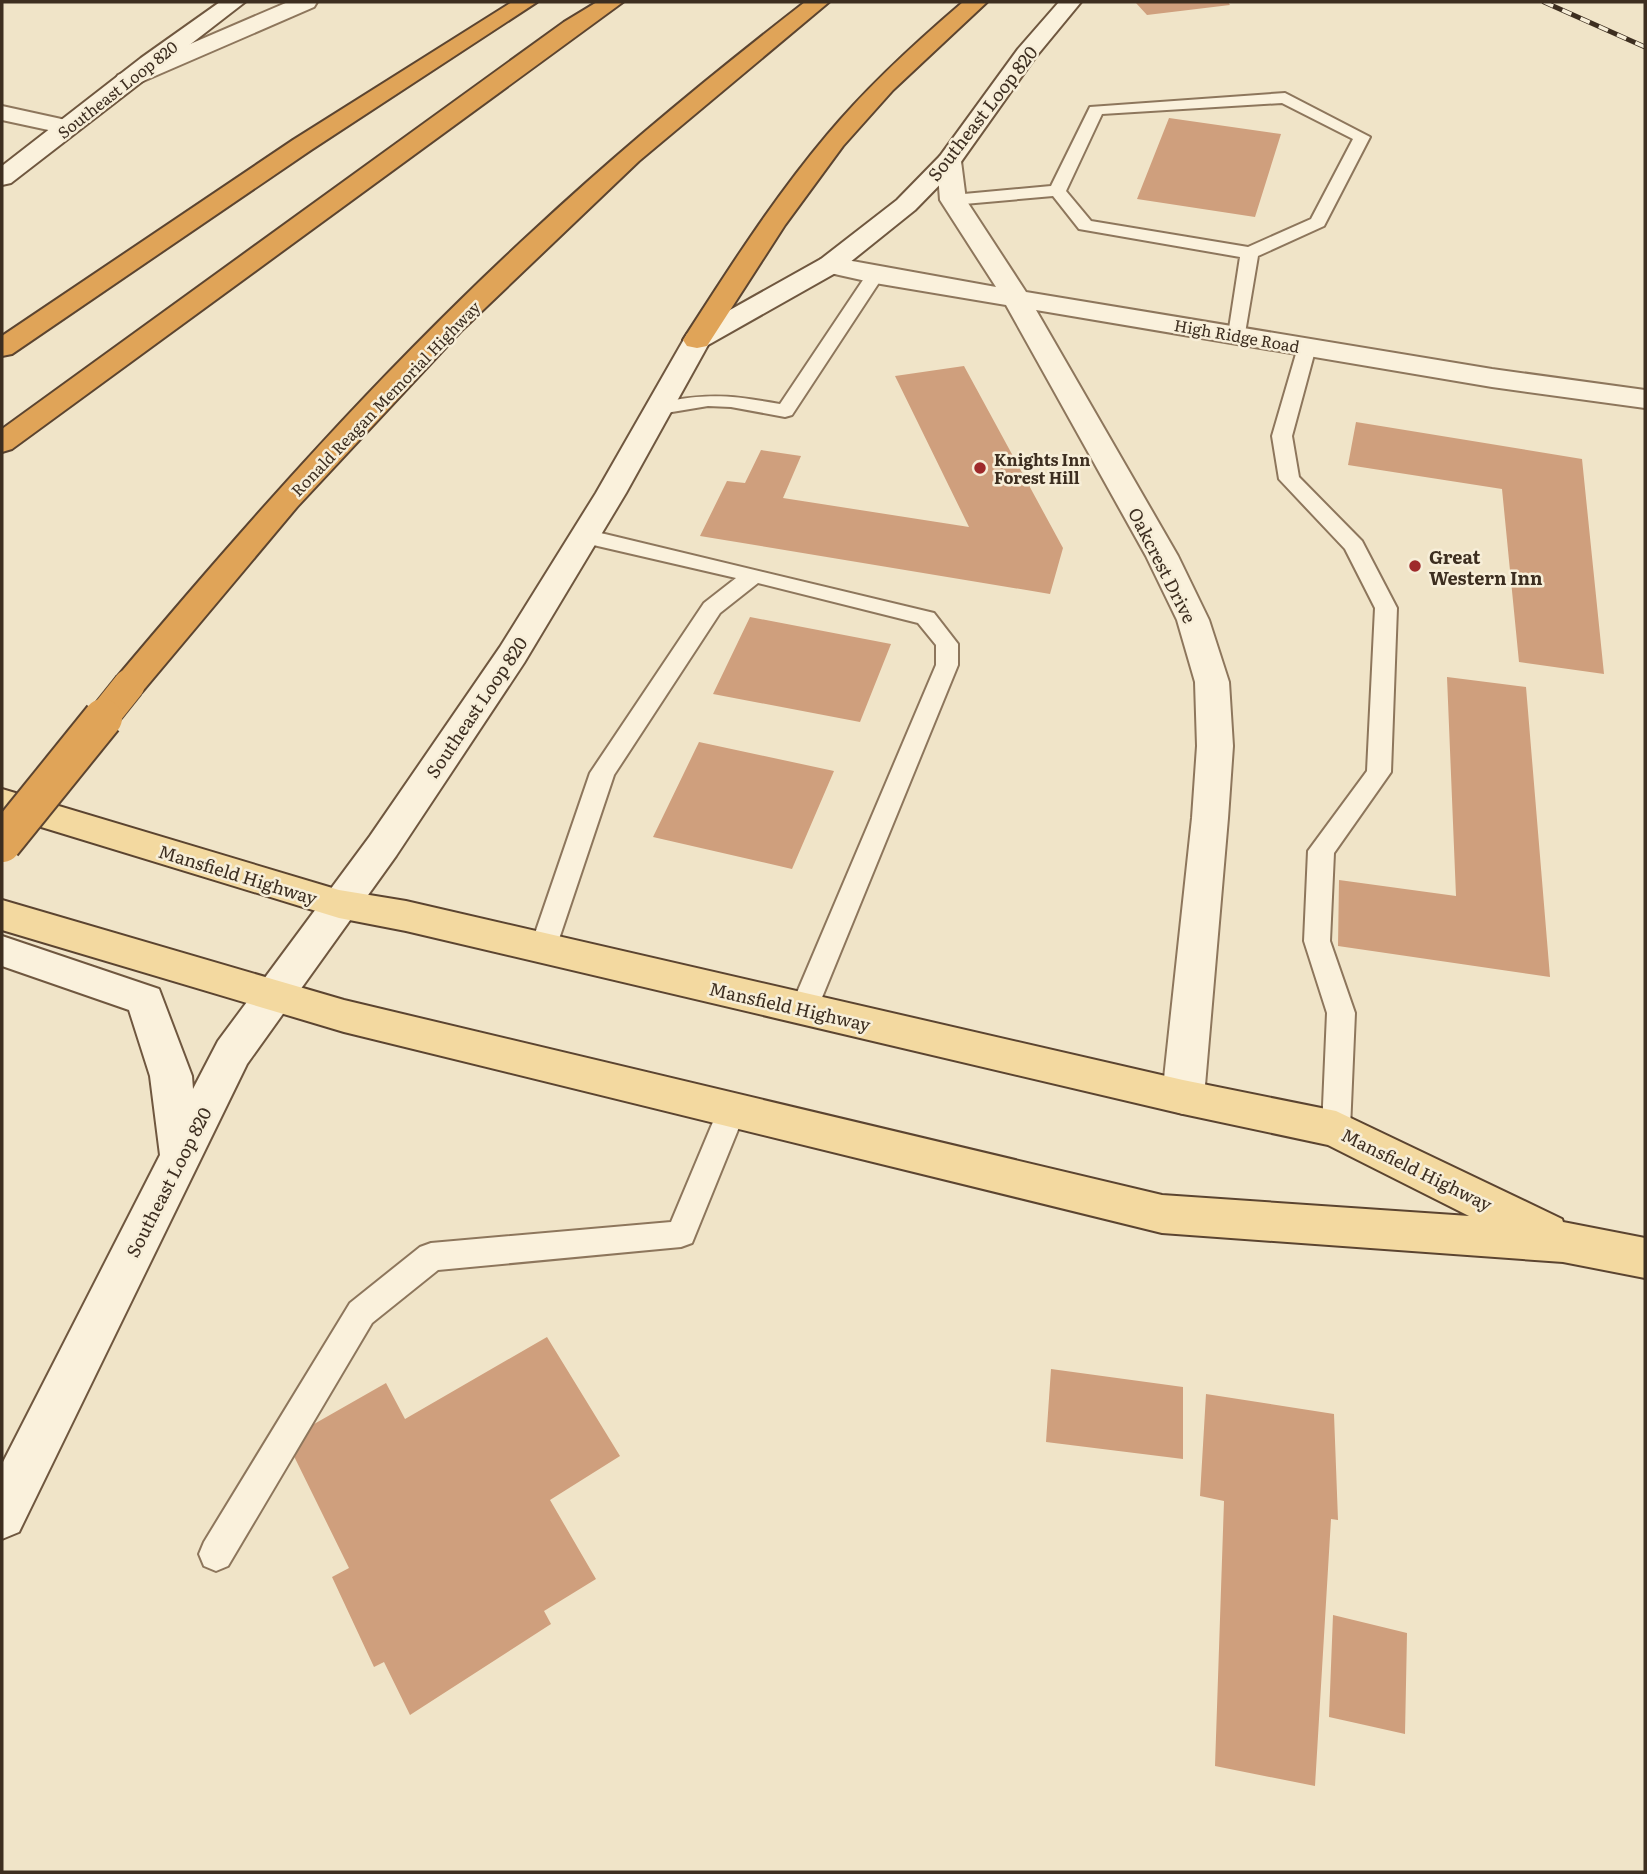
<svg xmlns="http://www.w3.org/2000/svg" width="1647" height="1874" font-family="Literata,serif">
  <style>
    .building { fill: #cf9f7d }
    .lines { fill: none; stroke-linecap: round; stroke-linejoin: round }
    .lane-casing { stroke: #8d765c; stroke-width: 4 }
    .street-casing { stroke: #8d765c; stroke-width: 4 }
    .secondary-casing { stroke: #6f573f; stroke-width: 4 }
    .primary-casing { stroke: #5b4430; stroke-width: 4 }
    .highway-casing { stroke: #5b4430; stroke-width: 4 }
    .lane { fill: #faf1dc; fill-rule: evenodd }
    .street { fill: #faf1dc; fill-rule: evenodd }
    .secondary { fill: #faf1dc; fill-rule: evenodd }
    .primary { fill: #f3d9a0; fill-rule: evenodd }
    .highway { fill: #e0a458; fill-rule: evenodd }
    .rail-casing { stroke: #3d2e20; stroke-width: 5 }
    .rail { stroke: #f7eed8; stroke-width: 3.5; stroke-dasharray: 10; stroke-linecap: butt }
    .highway-bridge-far1-casing { stroke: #5b4430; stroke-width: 33; stroke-linecap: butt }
    .highway-bridge-casing { stroke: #5b4430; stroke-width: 42; stroke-linecap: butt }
    .highway-bridge-far1 { stroke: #e0a458; stroke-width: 31 }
    .highway-bridge { stroke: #e0a458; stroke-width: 38 }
    .poi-dot { fill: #9e2a2b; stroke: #f7eed8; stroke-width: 2.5 }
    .labels { text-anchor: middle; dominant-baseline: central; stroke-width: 5; stroke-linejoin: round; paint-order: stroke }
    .far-street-label { font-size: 16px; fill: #3d2e20; stroke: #f7eed8 }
    .far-poi-label { font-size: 16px; font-weight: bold; fill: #3d2e20; stroke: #f7eed8; text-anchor: start }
    .street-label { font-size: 18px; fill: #3d2e20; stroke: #f7eed8 }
    .poi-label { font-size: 18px; font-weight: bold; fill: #3d2e20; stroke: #f7eed8; text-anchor: start }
  </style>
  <rect width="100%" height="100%" fill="#f0e4c8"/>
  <path class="building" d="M 1228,2 L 1230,5 L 1147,15 L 1136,3 Z
    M 1169,118 L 1281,134 L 1255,217 L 1137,199 Z
    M 964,366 L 1063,548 L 1050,594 L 700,536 L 727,481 L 745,483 L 761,450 L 801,456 L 783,498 L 969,527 L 895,376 Z
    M 1356,422 L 1582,459 L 1604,674 L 1519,662 L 1502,489 L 1348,465 Z
    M 750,617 L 891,644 L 860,722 L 713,694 Z
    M 1447,677 L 1526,687 L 1550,977 L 1338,946 L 1339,880 L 1456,896 Z
    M 699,742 L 834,771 L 792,869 L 653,837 Z
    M 547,1337 L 620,1456 L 550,1500 L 596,1579 L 544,1611 L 551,1624 L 410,1715 L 384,1662 L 374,1667 L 332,1577 L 349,1568 L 286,1440 L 386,1383 L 405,1419 Z
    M 1051,1369 L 1183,1387 L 1183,1459 L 1046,1442 Z
    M 1206,1394 L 1334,1414 L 1338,1520 L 1331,1519 L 1315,1786 L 1215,1766 L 1224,1501 L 1200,1496 Z
    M 1333,1615 L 1407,1633 L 1405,1734 L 1329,1717 Z"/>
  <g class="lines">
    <defs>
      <path id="lane" d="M 1285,93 L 1370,137 L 1324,226 L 1258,256 L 1244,339 L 1230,339 L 1228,335 L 1240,257 L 1079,229 L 1053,196 L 953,205 L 944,200 L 953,195 L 1051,186 L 1090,107 ZM 1282,103 L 1353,139 L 1311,219 L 1248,247 L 1091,221 L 1066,191 L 1102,114 Z
        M 875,270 L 884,275 L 792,415 L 785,417 L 731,407 L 708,406 L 660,414 L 650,408 C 656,401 666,401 675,400 C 716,393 739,397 780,404 L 869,271 Z
        M 1307,341 L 1316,347 L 1292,436 L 1299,477 L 1362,541 L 1397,608 L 1391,772 L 1334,853 L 1330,941 L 1355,1013 L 1350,1129 L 1346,1138 L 1336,1141 L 1326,1138 L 1322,1129 L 1327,1013 L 1304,941 L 1308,851 L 1367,771 L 1375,608 L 1345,549 L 1279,479 L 1272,436 L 1298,347 Z
        M 584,529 L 934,613 L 958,644 L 958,665 L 814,1017 L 804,1020 L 794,1017 L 790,1009 L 936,665 L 936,645 L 918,623 L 758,583 L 720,613 L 614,775 L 556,948 L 552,955 L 543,958 L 534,955 L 530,948 L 590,773 L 704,603 L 736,578 L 576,541 L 573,536 L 576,531 Z
        M 732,1098 L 742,1102 L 746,1110 L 692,1243 L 681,1247 L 438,1270 L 372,1323 L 228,1566 L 216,1571 L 204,1566 L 199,1554 L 204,1542 L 350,1303 L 420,1247 L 431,1243 L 671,1222 L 718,1110 L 722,1102 Z"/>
      <path id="street" d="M 288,2 L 317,2 L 314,7 L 134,85 L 118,85 L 115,80 L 118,75 Z
        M 2,106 L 75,122 L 79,127 L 75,132 L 67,134 L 2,120 Z
        M 949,154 L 958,156 L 961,161 L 966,200 L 1026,292 L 1492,369 L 1645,390 L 1645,408 L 1492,387 L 1036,310 L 1178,556 L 1209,620 L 1229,682 L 1233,746 L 1228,818 L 1204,1097 L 1198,1109 L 1183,1114 L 1168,1109 L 1162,1097 L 1192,818 L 1197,746 L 1195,682 L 1177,620 L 1146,556 L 1006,305 L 875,283 L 821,271 L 817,265 L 821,259 L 830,257 L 996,287 L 940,200 L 937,161 L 940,156 Z"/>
      <path id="secondary" d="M 220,2 L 245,2 L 11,183 L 2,185 L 2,166 L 141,58 Z
        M 1059,2 L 1081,2 L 1034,59 L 958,166 L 915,210 L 839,271 L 708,345 L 626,493 L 524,663 L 396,856 L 247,1064 L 19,1532 L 2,1539 L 2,1464 L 160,1155 L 150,1076 L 129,1010 L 2,966 L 2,936 L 159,989 L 192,1076 L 193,1089 L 218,1041 L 370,836 L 500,647 L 596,493 L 687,334 L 821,259 L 897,200 L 940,156 L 1018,49 Z"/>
      <path id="primary" d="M 2,789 L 339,890 L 406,901 L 1183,1080 L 1336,1111 L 1562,1219 L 1563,1222 L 1645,1238 L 1645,1278 L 1563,1262 L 1162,1233 L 344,1032 L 2,930 L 2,900 L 344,1000 L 1162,1195 L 1469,1216 L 1328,1145 L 1183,1114 L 406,931 L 339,918 L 2,815 Z"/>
      <path id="highway" d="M 512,2 L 537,2 L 311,150 L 12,354 L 2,356 L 2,336 L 293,140 Z
        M 597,2 L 623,2 L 12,449 L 2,452 L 2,429 L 564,22 Z
        M 805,2 L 829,2 L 639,161 L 463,329 L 297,507 L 141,693 L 129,697 L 117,693 L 112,685 L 117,677 C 248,521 383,369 533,231 C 620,150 711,75 805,2 Z
        M 963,2 L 987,2 L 893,90 L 843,146 L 785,225 L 707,346 L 697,348 L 687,346 L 683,340 C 728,270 773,199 827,135 C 868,86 915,43 963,2 Z"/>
    </defs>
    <use href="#lane" class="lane-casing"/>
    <use href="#street" class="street-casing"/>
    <use href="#secondary" class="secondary-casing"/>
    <use href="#primary" class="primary-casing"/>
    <use href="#highway" class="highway-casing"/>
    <use href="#lane" class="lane"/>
    <use href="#street" class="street"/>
    <use href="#secondary" class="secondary"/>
    <use href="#primary" class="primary"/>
    <use href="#highway" class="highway"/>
    <defs>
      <path id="rail" d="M 1544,2 L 1645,47"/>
    </defs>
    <use href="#rail" class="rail-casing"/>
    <use href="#rail" class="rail"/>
    <defs>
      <path id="highway-bridge-far1" d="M 101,720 L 129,685"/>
      <path id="highway-bridge" d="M 2,843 L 103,718"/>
    </defs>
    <use href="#highway-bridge-far1" class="highway-bridge-far1-casing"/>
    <use href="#highway-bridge" class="highway-bridge-casing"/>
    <use href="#highway-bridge-far1" class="highway-bridge-far1"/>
    <use href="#highway-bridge" class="highway-bridge"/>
  </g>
  <g class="poi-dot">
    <circle cx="980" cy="468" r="7"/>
    <circle cx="1415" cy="566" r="7"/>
  </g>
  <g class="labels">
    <g class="far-street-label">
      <text transform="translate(117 89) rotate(-38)">Southeast Loop 820</text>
      <text transform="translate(1237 335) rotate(10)">High Ridge Road</text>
      <text transform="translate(385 398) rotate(-46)">Ronald Reagan Memorial Highway</text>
    </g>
    <g class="far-poi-label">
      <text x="994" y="459">Knights Inn<tspan x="994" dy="18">Forest Hill</tspan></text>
    </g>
    <g class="street-label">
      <text transform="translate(982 113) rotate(-52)">Southeast Loop 820</text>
      <text transform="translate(1163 565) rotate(63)">Oakcrest Drive</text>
      <text transform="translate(476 707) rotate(-56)">Southeast Loop 820</text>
      <text transform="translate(238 874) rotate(17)">Mansfield Highway</text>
      <text transform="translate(790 1006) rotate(13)">Mansfield Highway</text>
      <text transform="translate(1417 1169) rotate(26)">Mansfield Highway</text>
      <text transform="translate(168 1182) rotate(-63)">Southeast Loop 820</text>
    </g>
    <g class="poi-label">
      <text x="1429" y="556">Great<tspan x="1429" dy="21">Western Inn</tspan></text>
    </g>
  </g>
  <rect width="1647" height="1874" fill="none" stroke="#3d2e20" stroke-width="7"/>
</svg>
